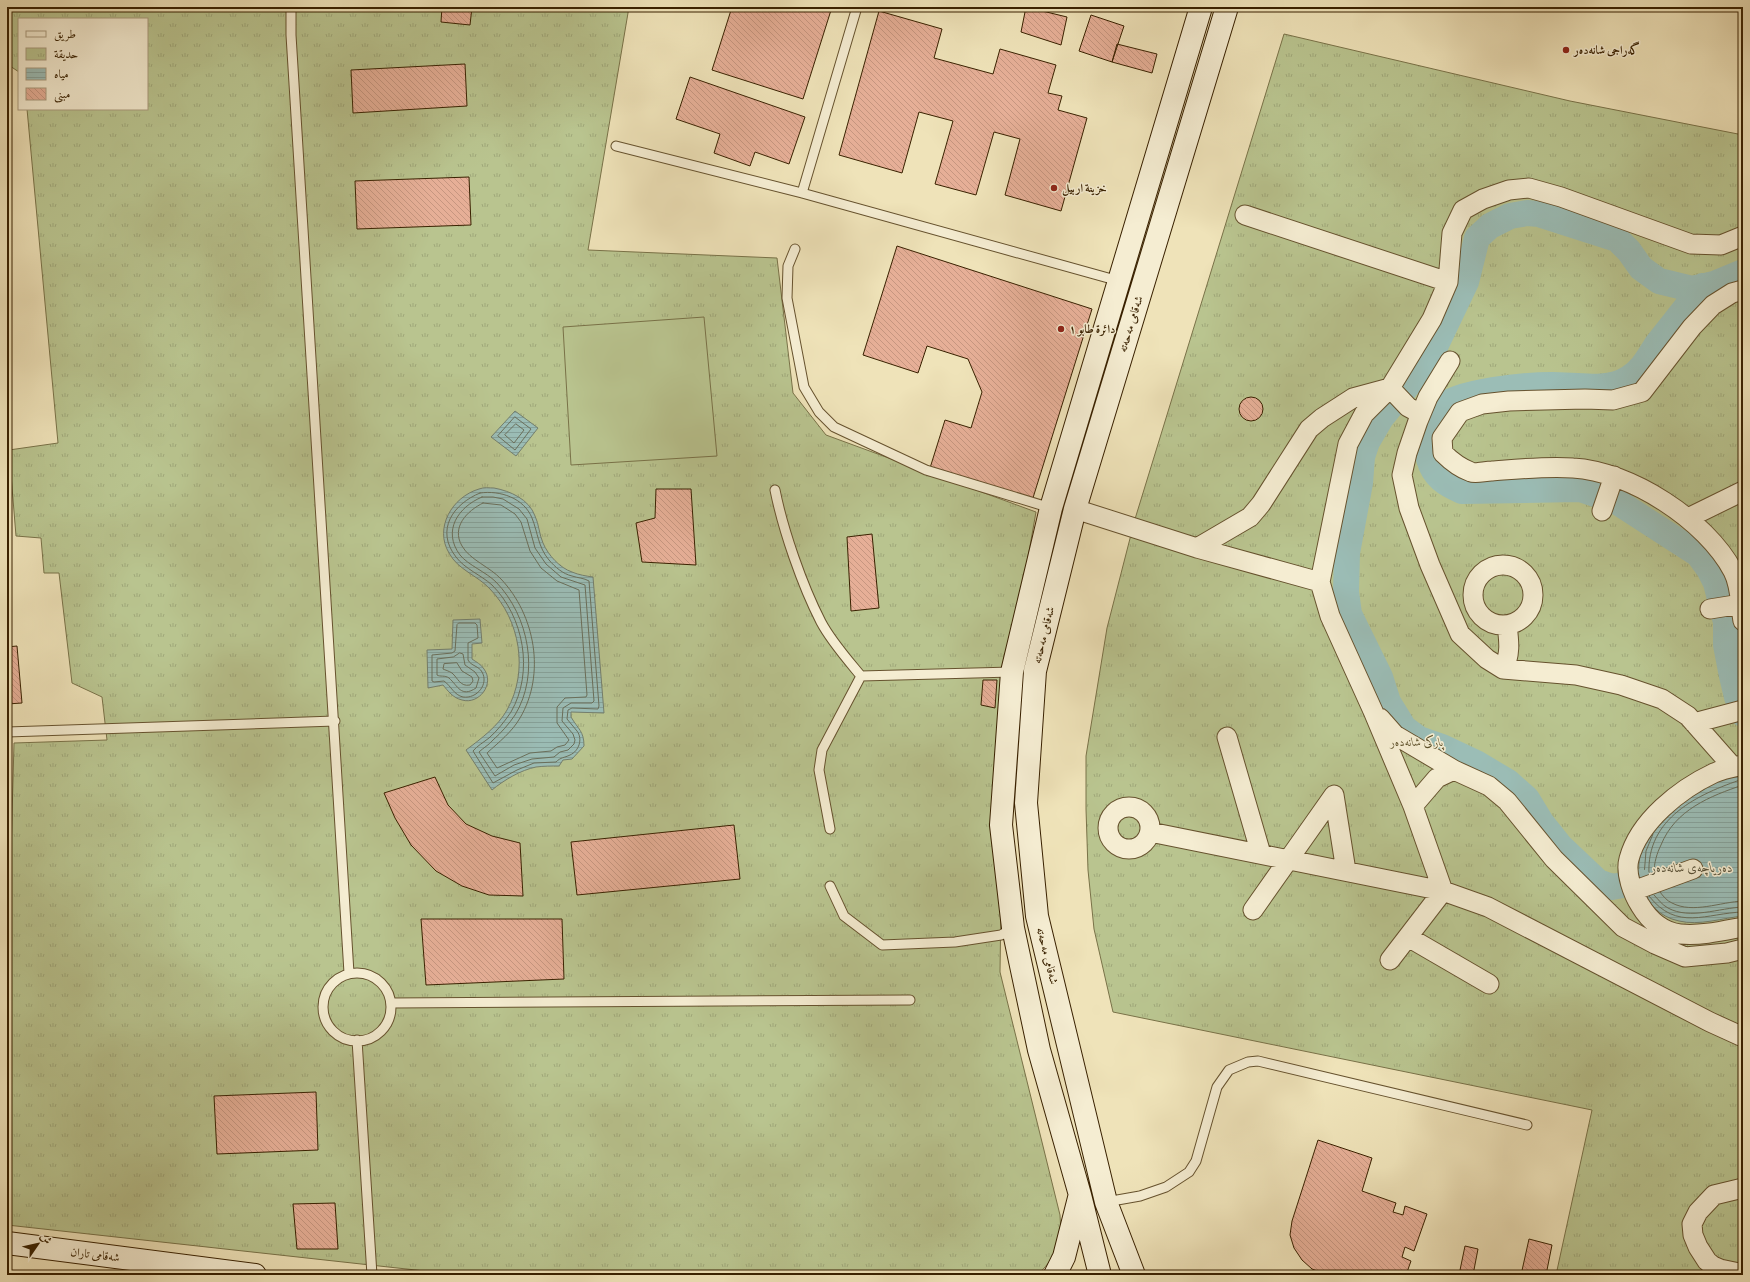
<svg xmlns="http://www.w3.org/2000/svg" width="1750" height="1282" font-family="'Libre Bodoni',Amiri,serif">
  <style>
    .park { fill: url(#park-tufts); stroke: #797248 }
    .garden { fill: #b9c48f; stroke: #797248 }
    .water { fill: url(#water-rules); stroke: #747f6d }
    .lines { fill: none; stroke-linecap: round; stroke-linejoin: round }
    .shore { stroke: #6a6f5b; stroke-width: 1 }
    .canal { stroke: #9bbdb6; stroke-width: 26 }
    .building { fill: url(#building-back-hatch); stroke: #392100 }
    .lane-casing { stroke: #66522e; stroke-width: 11 }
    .street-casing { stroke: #66522e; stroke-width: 21 }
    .secondary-casing { stroke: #392100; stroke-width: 24 }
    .lane { stroke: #f5edd2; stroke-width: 9 }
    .street { stroke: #f5edd2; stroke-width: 19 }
    .secondary { stroke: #f5edd2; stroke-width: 22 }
    .poi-dot { fill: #8f2418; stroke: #f5edd2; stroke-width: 1.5 }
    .labels { text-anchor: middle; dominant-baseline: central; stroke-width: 3; stroke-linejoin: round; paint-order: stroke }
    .poi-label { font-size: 12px; font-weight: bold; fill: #392100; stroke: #f5edd2; text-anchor: start }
    .street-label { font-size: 12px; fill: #392100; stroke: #f5edd2 }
    .park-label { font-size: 12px; font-style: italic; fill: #5f522b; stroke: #f5edd2 }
    .water-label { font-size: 13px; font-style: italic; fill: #565037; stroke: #f5edd2 }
  </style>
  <defs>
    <pattern id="park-tufts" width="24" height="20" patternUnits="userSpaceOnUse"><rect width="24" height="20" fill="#b9c48f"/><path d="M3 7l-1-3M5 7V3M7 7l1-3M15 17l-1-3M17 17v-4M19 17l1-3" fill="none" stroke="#a0a87a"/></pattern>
    <pattern id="water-rules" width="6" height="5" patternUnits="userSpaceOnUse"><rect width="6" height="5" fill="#9bbdb6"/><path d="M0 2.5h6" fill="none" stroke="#86a29b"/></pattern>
    <pattern id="building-back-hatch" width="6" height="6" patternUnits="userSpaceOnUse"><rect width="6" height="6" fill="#e6af97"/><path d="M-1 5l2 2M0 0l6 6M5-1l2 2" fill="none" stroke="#c69680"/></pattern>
  </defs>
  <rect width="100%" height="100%" fill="#efe3b9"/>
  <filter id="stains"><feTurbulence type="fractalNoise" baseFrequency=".005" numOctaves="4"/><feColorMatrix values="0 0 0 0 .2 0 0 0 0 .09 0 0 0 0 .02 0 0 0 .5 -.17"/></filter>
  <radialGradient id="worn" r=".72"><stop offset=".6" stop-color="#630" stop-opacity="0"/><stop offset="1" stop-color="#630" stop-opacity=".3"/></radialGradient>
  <path class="park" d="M 7,7 L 629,7 L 588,250 L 777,258 L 793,393 L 826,435 L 1036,512 L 1004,693 L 1000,972 L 1060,1215 C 1062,1249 1060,1250 1038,1275 L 461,1275 L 7,1225 L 7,855 L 11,855 L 14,743 L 107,740 L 102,697 L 72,683 L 59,573 L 44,573 L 41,538 L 16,536 L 9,450 L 58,443 L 27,109 L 147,109 L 147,19 L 19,19 L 19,72 L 7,64 Z
    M 1284,34 L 1570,101 L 1743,135 L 1743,1275 L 1556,1275 L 1592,1110 L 1113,1012 L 1094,929 L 1088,870 L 1086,809 L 1086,756 L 1107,628 L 1135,519 Z"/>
  <path class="garden" d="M 704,317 L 717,456 L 571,465 L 563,327 Z"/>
  <path class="water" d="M 515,411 L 538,428 L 516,456 L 491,437 Z
    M 494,488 C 510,491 529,499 535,516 C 539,524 539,534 543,543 C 548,555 560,568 572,572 C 579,575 586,576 593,577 L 604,713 L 571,712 L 571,717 C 578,729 584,731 584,746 L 572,759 L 563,760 L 559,766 C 551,766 544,766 536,767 C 521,770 504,780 492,790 L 466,750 C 482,738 498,726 507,710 C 529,671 520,620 490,589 C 477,575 458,570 449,553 C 434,528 452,497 479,489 C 484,487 489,488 494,488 Z
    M 480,619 L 482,643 L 472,644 L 472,659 C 476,662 481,664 484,669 C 495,684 479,705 462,700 C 453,698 448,691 443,685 L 428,688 L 427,650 L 452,649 L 453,620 Z
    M 1743,770 L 1743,916 C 1723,918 1699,926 1679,921 C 1640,913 1628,865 1649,833 C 1656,824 1673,804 1681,796 C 1686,793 1693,791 1698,789 C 1713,782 1728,776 1743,770 Z"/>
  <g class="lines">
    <path class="shore" d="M 515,417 L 531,429 L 515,450 L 498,436 Z
      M 516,424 L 524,430 L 514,443 L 505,435 Z
      M 480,493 C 500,490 524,498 532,518 C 538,533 538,547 549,560 C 555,567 563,574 572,576 C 578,578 584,578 589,581 L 599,706 L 598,709 L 572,708 L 568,710 L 567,719 C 570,723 574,727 577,731 C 583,739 579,751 570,755 C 564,758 561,757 556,762 L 534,763 L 517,770 L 493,783 L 473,751 C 477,746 484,742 489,738 C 497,731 505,721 511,712 C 534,672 524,617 492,585 C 481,575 465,569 456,557 C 435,530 453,504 480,493 Z
      M 482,497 L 493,497 L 503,499 L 519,509 L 527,519 L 535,548 L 546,564 L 561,577 L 585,585 L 594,701 L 592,703 L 571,703 L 563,708 L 562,721 L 573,734 L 575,740 L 574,744 L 568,750 L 560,752 L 554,757 L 532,759 L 514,765 L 495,776 L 479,752 C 483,748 489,745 493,740 C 501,733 509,724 515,715 C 540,674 529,616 496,582 C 486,572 468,565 460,555 C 442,531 458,507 482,497 Z
      M 483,503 L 501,505 L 515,514 L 521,522 L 530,551 L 541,568 L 557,581 L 579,590 L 587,695 L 586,697 L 565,698 L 557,707 L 557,723 L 569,740 L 565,745 L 557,747 L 551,751 L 530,753 L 497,768 L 487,753 C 499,742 512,732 520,718 C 546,674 535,615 501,579 C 490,567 470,560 462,546 C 451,527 467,511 483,503 Z
      M 459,623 L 475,623 L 477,625 L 478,638 L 468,643 L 468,660 C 471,666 479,666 482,672 C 489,684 477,699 463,697 C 454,695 451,686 444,681 L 434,682 L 432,681 L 432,655 L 452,653 L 455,651 L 457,625 Z
      M 460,653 L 463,654 L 465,665 L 475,672 L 479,678 L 476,688 C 461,698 458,686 449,678 C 445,675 440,677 437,675 L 437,659 L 453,657 Z
      M 457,663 L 462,671 L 472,677 L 473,681 L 470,685 C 460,687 458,678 452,673 C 449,671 445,670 443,669 L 444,664 Z
      M 1654,872 C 1654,863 1657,853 1661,845 C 1675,810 1710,796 1743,785
      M 1649,874 C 1646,818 1698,794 1743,779
      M 1644,876 L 1646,851 L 1653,834
      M 1660,892 C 1663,896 1667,901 1672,903 C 1693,914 1720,902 1743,901
      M 1654,895 C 1658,899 1662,905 1668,908 C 1690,920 1719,908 1743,907
      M 1649,896 C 1677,932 1706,913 1743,912"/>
    <path class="canal" d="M 1703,286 C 1688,305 1673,324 1658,343 C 1649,356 1643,370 1629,378 C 1608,392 1576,385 1552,385 C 1526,385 1458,391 1440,408 C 1437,411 1435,417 1432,421 C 1426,433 1425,446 1429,459 C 1434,477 1446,484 1462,491 L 1580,489 L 1616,501 L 1698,554 L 1709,569 L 1716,583 L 1726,622 L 1726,645 L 1732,676 L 1737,697 L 1743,714
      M 1640,882 L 1612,887 L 1598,882 L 1561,847 L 1541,822 L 1527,799 L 1508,782 L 1476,763 L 1442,747 L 1419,739 L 1404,728 L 1388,702 L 1380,677 L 1349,614 L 1346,592 L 1347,553 L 1360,483 L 1362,457 L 1367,442 L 1381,418 L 1417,374 L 1434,349 L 1466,282 L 1477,238 L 1490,226 L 1510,216 L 1527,213 L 1539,214 L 1617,239 L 1629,251 L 1641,268 L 1659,281 L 1692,289 L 1714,284 L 1743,272"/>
  </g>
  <path class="building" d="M 442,7 L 472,7 L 470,25 L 441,22 Z
    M 732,7 L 832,7 L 803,99 L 712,70 Z
    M 1026,7 L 1067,17 L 1061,45 L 1021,32 Z
    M 879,11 L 942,29 L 934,58 L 993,74 L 1000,49 L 1056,65 L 1048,93 L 1062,96 L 1058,110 L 1087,118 L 1061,211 L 1005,195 L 1020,139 L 994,132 L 976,195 L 935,184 L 953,121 L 919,112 L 902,173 L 839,155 Z
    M 1091,15 L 1124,26 L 1112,62 L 1079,51 Z
    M 1117,44 L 1157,54 L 1152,73 L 1112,62 Z
    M 465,64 L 467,106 L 353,113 L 351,70 Z
    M 690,77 L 805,117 L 789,164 L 755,152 L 750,166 L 714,153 L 720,134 L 676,119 Z
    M 469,177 L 471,225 L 357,229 L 355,181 Z
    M 897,246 L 1092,309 L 1032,501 L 930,468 L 945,420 L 971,428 L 982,392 L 968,359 L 927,346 L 918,373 L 863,355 Z
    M1239 409a12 12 0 1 1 24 0a12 12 0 1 1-24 0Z
    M 656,489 L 691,489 L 696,565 L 642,562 L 636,523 L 655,518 Z
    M 872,534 L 879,608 L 851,611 L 847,537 Z
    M 17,646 L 22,703 L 7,704 L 7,647 Z
    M 983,680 L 997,680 L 995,708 L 981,705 Z
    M 435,777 L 448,805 L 466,824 L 492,836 L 520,843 L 523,896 L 489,895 L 462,886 L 436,871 L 411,845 L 395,818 L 384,793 Z
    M 734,825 L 740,879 L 577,895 L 571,842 Z
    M 421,919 L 562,919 L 564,979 L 426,985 Z
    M 316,1092 L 318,1150 L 217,1154 L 214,1096 Z
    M 1318,1140 L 1372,1158 L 1362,1191 L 1396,1203 L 1393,1212 L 1403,1215 L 1405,1206 L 1427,1214 L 1414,1251 L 1405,1247 L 1402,1257 L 1411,1261 L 1406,1275 L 1325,1274 L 1312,1269 L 1302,1260 L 1294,1248 L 1290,1235 L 1292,1221 Z
    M 335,1203 L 338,1249 L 297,1249 L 293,1204 Z
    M 1529,1239 L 1552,1245 L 1546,1275 L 1521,1275 Z
    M 1465,1246 L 1478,1249 L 1473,1275 L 1459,1275 Z"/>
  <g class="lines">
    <defs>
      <path id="lane" d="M 291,7 L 291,35 L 349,973
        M 616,146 L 802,193 L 1119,281
        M 802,193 L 857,7
        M 795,249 L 788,266 L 787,298 L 804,387 L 819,412 L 834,427 L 926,470 L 1051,508
        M 775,490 C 783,530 802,585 821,622 C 831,641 847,659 861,676 L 822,750 L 819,770 L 830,829
        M 861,676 L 1012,672
        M 7,732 L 335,721
        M 830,886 L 844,916 L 882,945 L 955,942 L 1001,935 L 1013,928
        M323 1007a34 34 0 1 1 68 0a34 34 0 1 1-68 0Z
        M 391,1003 L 910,1000
        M 357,1040 L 372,1275
        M 1106,1202 L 1140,1196 L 1166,1187 L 1189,1172 L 1196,1161 L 1217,1087 L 1229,1070 L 1248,1062 L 1258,1061 L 1527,1125"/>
      <path id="street" d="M 1245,215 L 1448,282
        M 1743,290 L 1732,293 L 1713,305 L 1692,327 L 1642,392 L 1613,400 L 1585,399 L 1509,401 L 1482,404 L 1460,412 L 1442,438 L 1443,453 C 1451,461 1460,468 1471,472 C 1476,474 1485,471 1492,471 C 1518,469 1547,466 1573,468 C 1630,471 1706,520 1733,571 C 1741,586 1740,604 1743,621
        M 1450,361 L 1428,397 L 1418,421 L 1407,453 L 1402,475 L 1409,508 L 1430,565 L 1460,634 L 1487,659 L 1503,669 L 1576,675 L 1621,685 L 1662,699 L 1688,716 L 1733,767
        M 1075,509 L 1197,548 L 1320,582
        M 1602,511 L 1614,476
        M 1688,518 L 1743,491
        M 1197,548 L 1250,517 L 1261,504 L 1309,429 L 1322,418 L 1353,398 L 1390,388 L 1408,407 L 1421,414
        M1473 595a30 30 0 1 1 60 0a30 30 0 1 1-60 0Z
        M 1710,609 L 1741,604
        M 1503,669 C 1511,655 1509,641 1507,625
        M 1380,718 L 1395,735 L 1454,770 L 1489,786 L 1507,801 L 1554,859 L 1623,927 L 1655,944 L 1685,957 L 1727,953 L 1743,949
        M 1694,723 L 1743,710
        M 1227,737 L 1261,854
        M 1743,765 C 1734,767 1723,769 1714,773 C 1680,789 1639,821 1629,859 C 1625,873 1633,894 1640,905 C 1649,920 1662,932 1680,934 C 1701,936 1722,931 1743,927
        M 1413,806 L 1437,778 L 1454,770
        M1108 828a21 21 0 1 1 42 0a21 21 0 1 1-42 0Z
        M 1150,832 L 1443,891 L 1488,907 L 1710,1022 L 1743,1037
        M 1633,891 L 1693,869
        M 1253,910 L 1334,795 L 1346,871
        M 1408,937 L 1489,984
        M 1390,960 L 1443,891 L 1413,806 L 1373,711 L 1330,616 L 1320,582 L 1348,444 L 1364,414 L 1390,388 L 1432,319 L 1448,282 L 1452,233 L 1463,210 L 1483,199 L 1509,190 L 1529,188 L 1561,197 L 1691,244 L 1721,245 L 1743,236
        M 1739,1273 L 1720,1269 L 1713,1266 L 1707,1261 L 1698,1247 L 1693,1235 L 1692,1224 L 1698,1212 L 1714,1195 L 1743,1188"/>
      <path id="secondary" d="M 7,1243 L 255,1275
        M 1055,1275 L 1064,1257 L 1079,1198
        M 1100,1275 L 1080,1195 L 1039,1050 L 1013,928 L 1001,825 L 1012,672 L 1051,508 L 1201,7
        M 1134,1275 L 1106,1202 L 1037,916 L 1026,803 L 1035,671 L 1075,509 L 1227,7"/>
    </defs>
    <use href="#lane" class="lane-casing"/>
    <use href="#street" class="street-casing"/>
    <use href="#secondary" class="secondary-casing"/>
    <use href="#lane" class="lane"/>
    <use href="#street" class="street"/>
    <use href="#secondary" class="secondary"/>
  </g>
  <g class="poi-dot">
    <circle cx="1566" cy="50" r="4"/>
    <circle cx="1054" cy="188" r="4"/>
    <circle cx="1061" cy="329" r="4"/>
  </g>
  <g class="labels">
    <g class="poi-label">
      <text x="1574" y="50">گەراجی شانەدەر</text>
      <text x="1062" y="188">خزينة اربيل</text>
      <text x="1069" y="329">دائرة طابو ١</text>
    </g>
    <g class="street-label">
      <text transform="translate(1131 324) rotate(-73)">شەقامی مەحەتە</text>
      <text transform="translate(1044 635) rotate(-76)">شەقامی مەحەتە</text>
      <text transform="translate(1047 956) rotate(76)">شەقامی مەحەتە</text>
      <text transform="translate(95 1255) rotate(7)">شەقامی تاران</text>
    </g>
    <g class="park-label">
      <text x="1417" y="742">پارکی شانەدەر</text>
    </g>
    <g class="water-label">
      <text x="1692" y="868">دەریاچەی شانەدەر</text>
    </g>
  </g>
  <rect width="1750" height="1282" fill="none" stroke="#efe3b9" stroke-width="24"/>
  <rect x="8" y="8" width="1734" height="1266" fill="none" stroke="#392100" stroke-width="2"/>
  <rect x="12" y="12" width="1726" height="1258" fill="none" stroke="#392100"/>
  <rect x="18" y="18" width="130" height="92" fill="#f5edd2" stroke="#aa9b7e"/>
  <rect x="26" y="31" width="20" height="6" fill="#f5edd2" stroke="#aa9b7e"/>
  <text x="54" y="38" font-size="12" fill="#392100">طريق</text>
  <rect x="26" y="48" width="20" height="12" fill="url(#park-tufts)" stroke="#aa9b7e"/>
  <text x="54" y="58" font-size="12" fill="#392100">حديقة</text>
  <rect x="26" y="68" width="20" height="12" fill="url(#water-rules)" stroke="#aa9b7e"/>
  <text x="54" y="78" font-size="12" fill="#392100">مياه</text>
  <rect x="26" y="88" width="20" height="12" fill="url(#building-back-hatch)" stroke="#aa9b7e"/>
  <text x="54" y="98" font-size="12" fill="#392100">مبنى</text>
  <g transform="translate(38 1244) rotate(56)" stroke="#f5edd2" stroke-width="3" paint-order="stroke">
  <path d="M0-3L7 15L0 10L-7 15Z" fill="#392100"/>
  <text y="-6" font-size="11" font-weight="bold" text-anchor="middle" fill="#392100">ش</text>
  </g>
  <rect width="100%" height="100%" filter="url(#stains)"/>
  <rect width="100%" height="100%" fill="url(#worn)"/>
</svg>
